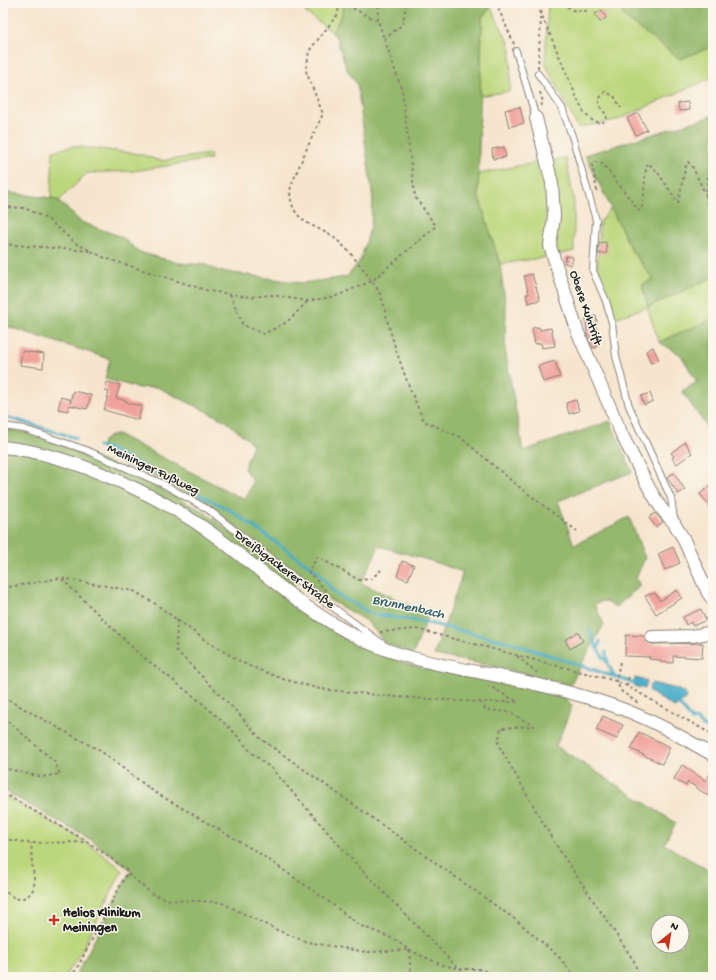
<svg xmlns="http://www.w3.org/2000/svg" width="716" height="980" font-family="'Gochi Hand',sans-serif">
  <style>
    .green { fill: #bbd77c; stroke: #6c7a4c }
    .forest { fill: #94b86c; stroke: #586a44; fill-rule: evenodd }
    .water { fill: #49adc8; stroke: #326472 }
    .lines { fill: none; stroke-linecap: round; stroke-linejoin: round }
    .stream { stroke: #49adc8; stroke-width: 3 }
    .building { fill: #f0a19b }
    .service-casing { stroke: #898075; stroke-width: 8 }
    .minor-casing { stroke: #898075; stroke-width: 14 }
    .path { stroke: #898075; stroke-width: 2; stroke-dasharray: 3 3; stroke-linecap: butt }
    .service { stroke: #fff; stroke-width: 6 }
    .minor { stroke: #fff; stroke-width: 12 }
    .poi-dot { fill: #c8321e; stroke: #fbf7ec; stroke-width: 1.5 }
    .labels { text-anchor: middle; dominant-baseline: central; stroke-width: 3; stroke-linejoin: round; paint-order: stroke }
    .street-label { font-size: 13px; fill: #1c1c1c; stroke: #fbf7ec }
    .poi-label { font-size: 13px; font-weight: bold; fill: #1c1c1c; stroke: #fbf7ec; text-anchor: start }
    .water-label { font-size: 14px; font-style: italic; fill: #305d69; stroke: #fbf7ec }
  </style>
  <rect width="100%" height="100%" fill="#fbf7ec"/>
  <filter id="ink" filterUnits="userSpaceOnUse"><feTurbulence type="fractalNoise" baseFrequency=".025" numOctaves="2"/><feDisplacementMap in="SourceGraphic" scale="8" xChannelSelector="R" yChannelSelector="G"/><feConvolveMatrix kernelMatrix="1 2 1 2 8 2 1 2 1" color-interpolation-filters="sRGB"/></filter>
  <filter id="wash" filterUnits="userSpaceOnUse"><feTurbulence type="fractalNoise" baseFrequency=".012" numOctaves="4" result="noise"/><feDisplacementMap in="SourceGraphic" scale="16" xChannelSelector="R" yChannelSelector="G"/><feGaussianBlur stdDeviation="0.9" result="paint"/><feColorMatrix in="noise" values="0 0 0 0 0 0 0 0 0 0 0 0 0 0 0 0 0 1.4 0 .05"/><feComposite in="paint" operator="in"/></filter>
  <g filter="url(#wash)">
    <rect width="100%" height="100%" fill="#f6e5ce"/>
    <path class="green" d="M 326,3 L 343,5 L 342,15 L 332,32 L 305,12 L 311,4 Z
      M 548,3 L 619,3 L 624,17 L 709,48 L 713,54 L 713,77 L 617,120 L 578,128 L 545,63 Z
      M 491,8 L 509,43 L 511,52 L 510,91 L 480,96 L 482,17 Z
      M 74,146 L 140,154 L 160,161 L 210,154 L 211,159 L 133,171 L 87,173 L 59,201 L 51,198 L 53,151 Z
      M 566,158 L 574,202 L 574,251 L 547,257 L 500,264 L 478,194 L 478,174 L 543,161 Z
      M 611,208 L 632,251 L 653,279 L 648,307 L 713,277 L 713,319 L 659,342 L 647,307 L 615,318 L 600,281 L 597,261 L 600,222 Z
      M 3,795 L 83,840 L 118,866 L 122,871 L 76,962 L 64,977 L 3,977 Z"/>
    <path class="forest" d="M 342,3 L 495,3 L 482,17 L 478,194 L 500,264 L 506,309 L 505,349 L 523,451 L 610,421 L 632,472 L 558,501 L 574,545 L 629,517 L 645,558 L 636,578 L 640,586 L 616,607 L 604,601 L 594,604 L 604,624 L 570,685 L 493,666 L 434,655 L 463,572 L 428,560 L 379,546 L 361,583 L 429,614 L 413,654 L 385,643 L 368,622 L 328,599 L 210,507 L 165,482 L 109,457 L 102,449 L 103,441 L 110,436 L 117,434 L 245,500 L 253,481 L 244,469 L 253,444 L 226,421 L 157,387 L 139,388 L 105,379 L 110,359 L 3,325 L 3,192 L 51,198 L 59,201 L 81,222 L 122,237 L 139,252 L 179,263 L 206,265 L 219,271 L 302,283 L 347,277 L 361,259 L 371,225 L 373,199 L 357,84 L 347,70 L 337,39 L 332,32 L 342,15 Z
      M 619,3 L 713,3 L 713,54 L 709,48 L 680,59 L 624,17 Z
      M 713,115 L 713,277 L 648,307 L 642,285 L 653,279 L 632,251 L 585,155 L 706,118 Z
      M 713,319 L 713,436 L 682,391 L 697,382 L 681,355 L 659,342 Z
      M 3,428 L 24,432 L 116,466 L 203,511 L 296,583 L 285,597 L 381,654 L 406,664 L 564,697 L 572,706 L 556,746 L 676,823 L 664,844 L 713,873 L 713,977 L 75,977 L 131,870 L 91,840 L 3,790 ZM 658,922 L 682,922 L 682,946 L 658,946 Z"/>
    <path class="water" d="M 635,678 L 647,681 L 645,689 L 634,686 Z
      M 652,683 L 677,689 L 686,694 L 686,698 L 675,708 L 650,692 L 649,686 Z"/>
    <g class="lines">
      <path class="stream" d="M 3,416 L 76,438
        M 98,446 L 109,449 L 230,510 L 317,571 L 336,594 L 372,614 L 424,622 L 509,642 L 637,684
        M 590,630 L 597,649
        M 600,641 L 598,650 L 608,664
        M 606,652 L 608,664 L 614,676
        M 678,703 L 692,720 L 696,719 L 703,726 L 713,730"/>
    </g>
    <g id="blocks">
      <path class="building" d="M 602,10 L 606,18 L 600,22 L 595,14 Z
        M 688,102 L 689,110 L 679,111 L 678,103 Z
        M 520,107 L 524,123 L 509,127 L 505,110 Z
        M 638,113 L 647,130 L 636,135 L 627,118 Z
        M 504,147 L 506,157 L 493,159 L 492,149 Z
        M 606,242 L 607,253 L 598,254 L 599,243 Z
        M 566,256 L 573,257 L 571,265 L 564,263 Z
        M 532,274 L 540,300 L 528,303 L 526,294 L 529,294 L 524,276 Z
        M 596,316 L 597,323 L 595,324 L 600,338 L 595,340 L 597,347 L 593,348 L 586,332 L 587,331 L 586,317 Z
        M 539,327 L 540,330 L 551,328 L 555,346 L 542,348 L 541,343 L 535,344 L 532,328 Z
        M 653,347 L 659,360 L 651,363 L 646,351 Z
        M 22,351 L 44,354 L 43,368 L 20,365 Z
        M 555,361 L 560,377 L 543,382 L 538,366 Z
        M 107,382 L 120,385 L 116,398 L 127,401 L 127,403 L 142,406 L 138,420 L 104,410 L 109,392 L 105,391 Z
        M 73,391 L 91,395 L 87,409 L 69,405 L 68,411 L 58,409 L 61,397 L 71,400 L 70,403 Z
        M 650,393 L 653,401 L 644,405 L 641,396 Z
        M 576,400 L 579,411 L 569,414 L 566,403 Z
        M 685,442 L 692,453 L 677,464 L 672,458 L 674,456 L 671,453 Z
        M 674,473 L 685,490 L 678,494 L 667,477 Z
        M 713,483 L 713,510 L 700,494 Z
        M 655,513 L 663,522 L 656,527 L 649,518 Z
        M 673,547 L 680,563 L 665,570 L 658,554 Z
        M 402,561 L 414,565 L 408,580 L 397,576 Z
        M 677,590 L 682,598 L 656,614 L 645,596 L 655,593 L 660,601 Z
        M 701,609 L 706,620 L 693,626 L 691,622 L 686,625 L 683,617 Z
        M 578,632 L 583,641 L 570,649 L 565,640 Z
        M 626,635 L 644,636 L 646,641 L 652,644 L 703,643 L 702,658 L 673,656 L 673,663 L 660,662 L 660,660 L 649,659 L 650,657 L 625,656 Z
        M 603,716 L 623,725 L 617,739 L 596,730 Z
        M 639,732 L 670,747 L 662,764 L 631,749 Z
        M 682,765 L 706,781 L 713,768 L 713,799 L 688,782 L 686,786 L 674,779 Z"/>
    </g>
  </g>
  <g filter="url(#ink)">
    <use href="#blocks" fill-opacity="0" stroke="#898075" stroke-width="1"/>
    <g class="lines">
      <defs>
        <path id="service" d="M 516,51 L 536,118
          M 538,74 L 562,108 L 572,136 L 596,220 L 593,271 L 606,301 L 612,323 L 616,356 L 629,406 L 671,498 L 674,519
          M 3,426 L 24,429 L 86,450 L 163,484 L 209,510 L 319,597 L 384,645"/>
        <path id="minor" d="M 536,118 L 552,183 L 554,216 L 550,246 L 578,333 L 622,435 L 649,488 L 661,508 L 674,523 L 683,538 L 708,593 L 713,600
          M 3,447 C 73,454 166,498 222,541 C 268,576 310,615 363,640 C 415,665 479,670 535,684 C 565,691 596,699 625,710 C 656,722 685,739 713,755
          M 652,637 L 692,636 L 713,632"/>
      </defs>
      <use href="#service" class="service-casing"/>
      <use href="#minor" class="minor-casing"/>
      <path class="path" d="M 339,3 L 338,14 L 309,51 L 306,71 L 323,114 C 318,124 289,186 290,192 C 292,223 312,223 333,237 C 347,247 361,266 371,280 C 385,297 384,311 390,330 C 399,361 410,391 424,421 L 460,437 L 519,487 L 577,531
        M 342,3 L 378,21
        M 496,3 L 514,44
        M 562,3 L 572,10 L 587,11
        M 540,11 L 579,103 L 585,114 L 593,121 L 601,123 L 605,121 L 607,116 L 599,105 L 599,99 L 605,92 L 614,96 L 621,108
        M 384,39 L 403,24 L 406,3
        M 538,68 L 542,3
        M 540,92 L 543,102 L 541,106
        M 597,191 L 592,165 L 595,162 L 603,164 L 639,211 L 643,205 L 646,168 L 648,163 L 657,171 L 678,203 L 685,169 L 688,162 L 693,168 L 706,195 L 710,156 L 713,158
        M 706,195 L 707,203
        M 3,207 L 25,208 L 49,220 L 75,243 L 105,258 L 209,291 L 251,297 L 272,295 L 308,301 L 336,296 L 372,281 L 436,226 L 415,197 L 402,90 L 378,21 L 378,3
        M 3,244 L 91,251
        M 230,294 L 243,325 L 264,334 L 287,322 L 308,301
        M 62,579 L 137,652 L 202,703 L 232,730 L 252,753 L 272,769 L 354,862 L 459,969
        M 3,588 L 61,578 L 134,591 L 157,605 L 209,643 L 247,665 L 283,679 L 320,689 L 396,697 L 480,702 L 518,702 L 487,685
        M 326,591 L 308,571 L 318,557 L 359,580 L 371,579 L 381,570
        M 177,620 L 176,650 L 237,712 L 261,739 L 516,920 L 558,956 L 575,977
        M 380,632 L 416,629 L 616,681 L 627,686 L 713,735
        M 517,656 L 537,673
        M 620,662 L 616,681 L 622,692 L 640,704
        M 627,686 L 629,676
        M 3,697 L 102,752 L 153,791 L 259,853 L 332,904 L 359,925 L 394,939 L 409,950 L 442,965 L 460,969 L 478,969 L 505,977
        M 480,702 L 486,710 L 509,712 L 534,726 L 501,728 L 498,744 L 554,842 L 634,961 L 639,977
        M 3,717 L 55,762 L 60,774 L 42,777 L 3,768
        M 3,793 L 88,842 L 126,869 L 127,873 L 152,894 L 170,900 L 220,902 L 277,930 L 307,942 L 367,952 L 407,950
        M 3,839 L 31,843 L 87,842
        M 3,887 C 8,894 14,901 23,898 C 40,892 33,875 32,862 C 31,856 32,849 31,843
        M 409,950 L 411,977
        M 70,977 L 76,970 L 127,873"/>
      <use href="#service" class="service"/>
      <use href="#minor" class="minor"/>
    </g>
  </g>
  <path class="poi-dot" d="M52 914h4v4h4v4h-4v4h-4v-4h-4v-4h4z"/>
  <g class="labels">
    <g class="street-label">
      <text transform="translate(585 308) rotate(71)">Obere Kuhtrift</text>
      <text transform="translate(153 470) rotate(26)">Meininger Fußweg</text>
      <text transform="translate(284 570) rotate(37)">Dreißigackerer Straße</text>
    </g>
    <g class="poi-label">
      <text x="63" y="913">Helios Klinikum<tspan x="63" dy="15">Meiningen</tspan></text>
    </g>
    <g class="water-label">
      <text transform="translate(408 608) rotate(12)">Brunnenbach</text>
    </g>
  </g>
  <rect width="716" height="980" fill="none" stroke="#fbf7ec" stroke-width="16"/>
  <g transform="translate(670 934) rotate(30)"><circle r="19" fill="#fbf7ec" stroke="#a29f99"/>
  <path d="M0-3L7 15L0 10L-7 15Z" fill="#c8321e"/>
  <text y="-6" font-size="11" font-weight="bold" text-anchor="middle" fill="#1c1c1c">N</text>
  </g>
</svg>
